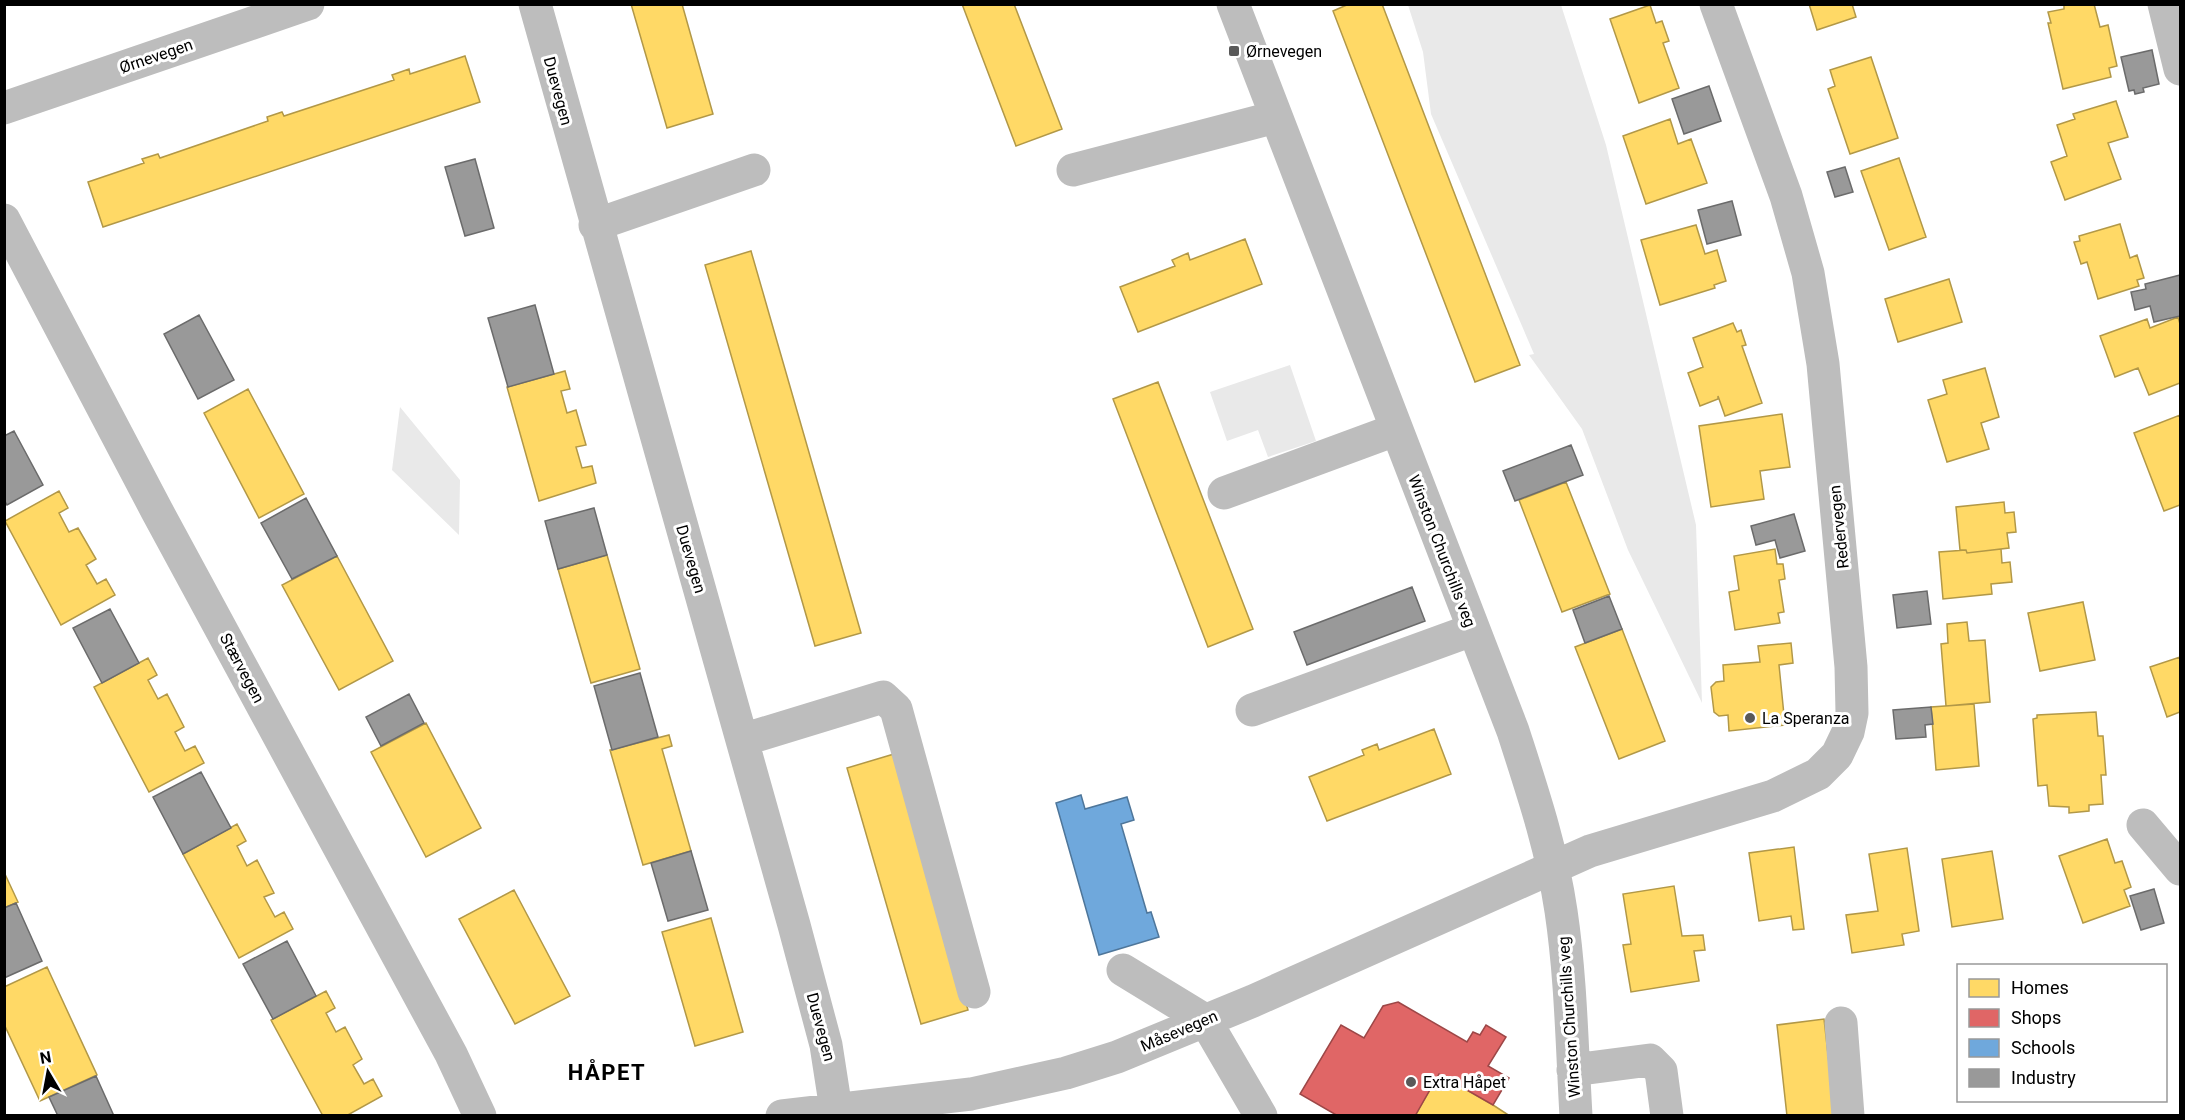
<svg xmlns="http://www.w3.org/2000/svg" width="2185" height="1120" font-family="Roboto,sans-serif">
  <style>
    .green { fill: #e9e9e9 }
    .homes { fill: #ffd966; stroke: #b29847; stroke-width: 1.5 }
    .shops { fill: #e06666; stroke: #9d4747; stroke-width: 1.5 }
    .schools { fill: #6fa8dc; stroke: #4e769a; stroke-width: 1.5 }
    .industry { fill: #999; stroke: #6b6b6b; stroke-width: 1.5 }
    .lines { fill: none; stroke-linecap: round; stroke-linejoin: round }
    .minor { stroke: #bdbdbd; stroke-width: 33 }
    .poi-dot { fill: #595959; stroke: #fff; stroke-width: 2 }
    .labels { text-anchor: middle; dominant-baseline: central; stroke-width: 6; stroke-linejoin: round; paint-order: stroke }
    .poi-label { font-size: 16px; fill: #000; stroke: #fff; text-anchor: start }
    .street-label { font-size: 16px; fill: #000; stroke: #fff }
    .district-label { font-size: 22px; font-weight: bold; letter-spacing: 1.5px; fill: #000; stroke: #fff }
  </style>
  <rect width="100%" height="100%" fill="#fff"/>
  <path class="green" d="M 1408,5 L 1561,5 L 1606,145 L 1696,525 L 1702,703 L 1628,550 L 1582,429 L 1529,355 L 1534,354 L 1431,114 L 1423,52 Z
    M 1290,365 L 1316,441 L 1268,457 L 1258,430 L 1227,441 L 1210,392 Z
    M 400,407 L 460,480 L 459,535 L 392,470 Z"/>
  <path class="homes" d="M 631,4 L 682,4 L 713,114 L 667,128 Z
    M 962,4 L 1014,4 L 1062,129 L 1016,146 Z
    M 1349,4 L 1382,4 L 1520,365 L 1475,382 L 1333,11 Z
    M 1809,4 L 1852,4 L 1856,17 L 1817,30 Z
    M 2094,4 L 2100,27 L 2108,25 L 2117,66 L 2109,68 L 2111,77 L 2063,89 L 2048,23 L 2051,23 L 2048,12 L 2064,9 L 2064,4 Z
    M 1650,5 L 1656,23 L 1662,21 L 1669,41 L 1663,43 L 1679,88 L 1639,103 L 1610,19 Z
    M 465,56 L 480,102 L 103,227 L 88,182 L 144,163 L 142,159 L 158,154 L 160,158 L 268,121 L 267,117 L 282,112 L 284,116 L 394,80 L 392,75 L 409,69 L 410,74 Z
    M 1871,57 L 1898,138 L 1850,154 L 1828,89 L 1835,86 L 1830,70 Z
    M 2116,101 L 2128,137 L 2108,143 L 2121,179 L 2065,200 L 2051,162 L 2067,156 L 2057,125 L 2075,119 L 2073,114 Z
    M 1670,119 L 1678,144 L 1691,139 L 1707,183 L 1646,204 L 1623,136 Z
    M 1899,158 L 1926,237 L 1889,250 L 1861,171 Z
    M 2120,224 L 2130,258 L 2137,255 L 2144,278 L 2137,280 L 2139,286 L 2098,299 L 2087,262 L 2081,264 L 2074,242 L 2080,241 L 2079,236 Z
    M 1696,225 L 1705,254 L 1717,250 L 1726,281 L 1714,285 L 1715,288 L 1660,305 L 1641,240 Z
    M 1245,239 L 1262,284 L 1138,332 L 1120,287 L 1175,266 L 1172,260 L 1188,253 L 1190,260 Z
    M 751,251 L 861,633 L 815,646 L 705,265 Z
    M 1949,279 L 1962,322 L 1898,342 L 1885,299 Z
    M 2178,317 L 2180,324 L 2180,383 L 2149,395 L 2138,368 L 2115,377 L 2100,336 L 2147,319 L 2150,328 Z
    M 1733,323 L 1737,332 L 1741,330 L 1746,345 L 1742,346 L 1762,403 L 1725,416 L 1718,396 L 1718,399 L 1700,406 L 1688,373 L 1703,367 L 1693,338 Z
    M 1985,368 L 1999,417 L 1981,423 L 1989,449 L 1947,462 L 1928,400 L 1947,394 L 1943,380 Z
    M 565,371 L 570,389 L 561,391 L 567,413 L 576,410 L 586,445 L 576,447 L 582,468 L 592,466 L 596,483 L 539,501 L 507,387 Z
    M 1158,382 L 1253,629 L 1208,647 L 1113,399 Z
    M 248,389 L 304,494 L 259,518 L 204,413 Z
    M 1782,414 L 1790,467 L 1760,471 L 1764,499 L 1711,507 L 1699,426 Z
    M 2180,415 L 2180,505 L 2164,511 L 2134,433 Z
    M 1566,482 L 1610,594 L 1562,612 L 1519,500 Z
    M 59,491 L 68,508 L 59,513 L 69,532 L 78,528 L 96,559 L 86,565 L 97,584 L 106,579 L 115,595 L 61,625 L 5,521 Z
    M 2004,502 L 2005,513 L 2014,512 L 2016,532 L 2007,533 L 2009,548 L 1967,553 L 1966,550 L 1960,550 L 1956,507 Z
    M 1775,549 L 1777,564 L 1783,564 L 1785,579 L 1779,580 L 1784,612 L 1778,613 L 1780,623 L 1735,630 L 1729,592 L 1739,590 L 1734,556 Z
    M 2001,549 L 2002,563 L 2010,562 L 2012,582 L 1991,584 L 1992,594 L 1943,599 L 1939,552 L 1966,550 L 1967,553 Z
    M 607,555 L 640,669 L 591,683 L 558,569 Z
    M 337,556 L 393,661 L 339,690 L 282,585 Z
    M 2083,602 L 2095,660 L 2040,671 L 2028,613 Z
    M 1967,622 L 1969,641 L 1985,640 L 1990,702 L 1946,706 L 1941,644 L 1948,643 L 1947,624 Z
    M 1622,629 L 1665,741 L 1619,759 L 1575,647 Z
    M 1791,643 L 1793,663 L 1779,665 L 1785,725 L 1729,731 L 1728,715 L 1719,716 L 1714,712 L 1711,687 L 1716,682 L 1724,681 L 1723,665 L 1760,662 L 1758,646 Z
    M 2180,657 L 2180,712 L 2167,717 L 2150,667 Z
    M 148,658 L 157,675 L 148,680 L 158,699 L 167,694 L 184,727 L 175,732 L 185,751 L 195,746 L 204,763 L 149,792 L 94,687 Z
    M 1974,704 L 1979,766 L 1936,770 L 1931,707 Z
    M 2096,712 L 2098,736 L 2103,736 L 2106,775 L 2101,775 L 2103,804 L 2089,805 L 2089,811 L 2069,813 L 2069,807 L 2049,806 L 2047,785 L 2038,786 L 2033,719 L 2037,718 L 2037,715 Z
    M 426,723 L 481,828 L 426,857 L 371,752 Z
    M 1434,729 L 1451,774 L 1327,821 L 1309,777 L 1364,755 L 1362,750 L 1377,744 L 1379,750 Z
    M 669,735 L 672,746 L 662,749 L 691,851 L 643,865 L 610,750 Z
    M 894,754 L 968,1010 L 921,1024 L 847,768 Z
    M 237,824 L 246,841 L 237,846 L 247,866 L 257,860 L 274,893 L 264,897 L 275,917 L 284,912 L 293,929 L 239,958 L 183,854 Z
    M 2107,839 L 2115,863 L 2122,861 L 2131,887 L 2124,890 L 2130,906 L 2083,923 L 2059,856 Z
    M 1794,847 L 1804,929 L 1793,930 L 1791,916 L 1759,921 L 1749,853 Z
    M 1907,848 L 1919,931 L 1902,934 L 1904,945 L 1852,953 L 1846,915 L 1878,911 L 1869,854 Z
    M 1992,851 L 2003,919 L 1952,927 L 1942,859 Z
    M 4,872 L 18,902 L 4,908 Z
    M 1674,886 L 1682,936 L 1703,935 L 1705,950 L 1694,951 L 1699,981 L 1631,992 L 1623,945 L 1631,944 L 1623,894 Z
    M 514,890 L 570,996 L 515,1024 L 459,919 Z
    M 711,918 L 743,1032 L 695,1046 L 662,932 Z
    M 47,967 L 97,1075 L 40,1101 L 4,1024 L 4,987 Z
    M 326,991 L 335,1008 L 326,1013 L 336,1032 L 345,1027 L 362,1059 L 353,1065 L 364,1084 L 373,1079 L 382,1096 L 346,1116 L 323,1116 L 271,1020 Z
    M 1824,1019 L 1835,1116 L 1787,1116 L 1777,1025 Z
    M 1439,1074 L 1493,1105 L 1510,1116 L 1415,1116 Z"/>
  <path class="shops" d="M 1398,1002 L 1467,1042 L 1473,1032 L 1480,1035 L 1486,1025 L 1506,1037 L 1488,1066 L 1509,1078 L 1493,1105 L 1439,1074 L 1415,1116 L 1338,1116 L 1300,1094 L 1341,1025 L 1364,1038 L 1383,1006 Z"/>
  <path class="schools" d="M 1081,795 L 1085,809 L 1127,797 L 1134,820 L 1121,824 L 1147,913 L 1151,912 L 1159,937 L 1099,955 L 1056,803 Z"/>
  <path class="industry" d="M 2152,50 L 2159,84 L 2143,88 L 2144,92 L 2135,94 L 2134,90 L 2129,91 L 2121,57 Z
    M 1709,86 L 1721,121 L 1684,134 L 1672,99 Z
    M 475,159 L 494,228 L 465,236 L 445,167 Z
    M 1845,167 L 1853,192 L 1835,197 L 1827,172 Z
    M 1732,201 L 1741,235 L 1707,244 L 1698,210 Z
    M 2180,275 L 2180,316 L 2154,322 L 2150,306 L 2135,310 L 2131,292 L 2146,289 L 2145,284 Z
    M 535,305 L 554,374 L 508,387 L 488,318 Z
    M 199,315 L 234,380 L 198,399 L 164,334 Z
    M 14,431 L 43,485 L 7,505 L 4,500 L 4,436 Z
    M 1571,445 L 1583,475 L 1515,501 L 1503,471 Z
    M 306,498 L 337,556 L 292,579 L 261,523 Z
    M 594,508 L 607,555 L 558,569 L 545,521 Z
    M 1794,514 L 1805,551 L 1780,558 L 1775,540 L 1756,545 L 1751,526 Z
    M 1412,587 L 1425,621 L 1307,665 L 1294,632 Z
    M 1927,591 L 1931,624 L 1897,628 L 1893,595 Z
    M 1609,596 L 1622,629 L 1585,643 L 1573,610 Z
    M 110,609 L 139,663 L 102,683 L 73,628 Z
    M 640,673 L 658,737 L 612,750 L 594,686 Z
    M 409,694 L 424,723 L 381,746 L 366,717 Z
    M 1931,707 L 1933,724 L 1925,725 L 1926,737 L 1896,739 L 1893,710 Z
    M 201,772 L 231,828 L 183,854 L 153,797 Z
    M 691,851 L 708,910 L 668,921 L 651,863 Z
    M 2154,889 L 2164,923 L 2141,930 L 2130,896 Z
    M 16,903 L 42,961 L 4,978 L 4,908 Z
    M 287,941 L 316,996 L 273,1019 L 243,964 Z
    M 96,1076 L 114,1116 L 58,1116 L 49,1097 Z"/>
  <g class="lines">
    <path class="minor" d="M 535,4 L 794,925 L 826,1045 L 837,1116
      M 1233,4 L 1513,731 C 1532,790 1552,849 1561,911 C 1571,978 1572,1048 1576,1116
      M 2164,4 L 2180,69
      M 4,108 L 308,4
      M 1073,170 L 1276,117
      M 4,220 L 157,511 L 451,1054 L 480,1116
      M 595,225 L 754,170
      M 1224,493 L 1395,430
      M 1252,710 L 1472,630
      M 742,740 L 883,697 L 896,709 L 974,992
      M 2143,825 L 2180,869
      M 1123,970 L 1205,1020 L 1261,1116
      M 1841,1023 L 1848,1116
      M 1573,1070 L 1650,1060 L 1661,1071 L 1667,1116
      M 782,1116 L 971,1094 L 1066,1073 L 1117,1057 L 1253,1001 L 1590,851 L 1773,796 L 1818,774 L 1837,755 L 1848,732 L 1852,713 L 1851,667 L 1823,364 L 1808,273 L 1786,196 L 1716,4"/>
  </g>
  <g class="poi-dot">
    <rect x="1228" y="45" width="12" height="12" rx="3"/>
    <circle cx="1750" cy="718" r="6"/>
    <circle cx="1411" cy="1082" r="6"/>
  </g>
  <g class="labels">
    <g class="poi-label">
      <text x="1246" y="51">Ørnevegen</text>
      <text x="1762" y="718">La Speranza</text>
      <text x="1423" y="1082">Extra Håpet</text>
    </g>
    <g class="street-label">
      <text transform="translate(156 56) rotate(-19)">Ørnevegen</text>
      <text transform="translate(558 91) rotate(75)">Duevegen</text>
      <text transform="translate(1839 527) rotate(-96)">Redervegen</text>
      <text transform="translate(1442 551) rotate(69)">Winston Churchills veg</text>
      <text transform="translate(691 559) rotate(74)">Duevegen</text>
      <text transform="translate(242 668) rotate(62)">Stærvegen</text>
      <text transform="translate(1569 1017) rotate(-94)">Winston Churchills veg</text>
      <text transform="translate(821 1027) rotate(75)">Duevegen</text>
      <text transform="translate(1179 1031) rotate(-23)">Måsevegen</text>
    </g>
    <g class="district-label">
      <text x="607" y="1072">HÅPET</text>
    </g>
  </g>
  <rect width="2185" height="1120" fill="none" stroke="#000000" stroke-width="12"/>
  <rect x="1957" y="964" width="210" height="138" fill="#ffffff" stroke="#999999" stroke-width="1.5"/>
  <rect x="1969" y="979" width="30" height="18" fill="#ffd966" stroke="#999999" stroke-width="1.5"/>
  <text x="2011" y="994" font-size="18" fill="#000000">Homes</text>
  <rect x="1969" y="1009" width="30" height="18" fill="#e06666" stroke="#999999" stroke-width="1.5"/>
  <text x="2011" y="1024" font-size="18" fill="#000000">Shops</text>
  <rect x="1969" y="1039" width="30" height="18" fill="#6fa8dc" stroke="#999999" stroke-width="1.5"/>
  <text x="2011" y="1054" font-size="18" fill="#000000">Schools</text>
  <rect x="1969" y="1069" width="30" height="18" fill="#999999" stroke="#999999" stroke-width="1.5"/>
  <text x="2011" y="1084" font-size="18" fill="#000000">Industry</text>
  <g transform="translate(48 1072) rotate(350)" stroke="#ffffff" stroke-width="4.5" paint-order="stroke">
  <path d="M0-4.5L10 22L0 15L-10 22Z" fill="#000000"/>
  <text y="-9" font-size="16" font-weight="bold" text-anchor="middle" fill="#000000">N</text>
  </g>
</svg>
